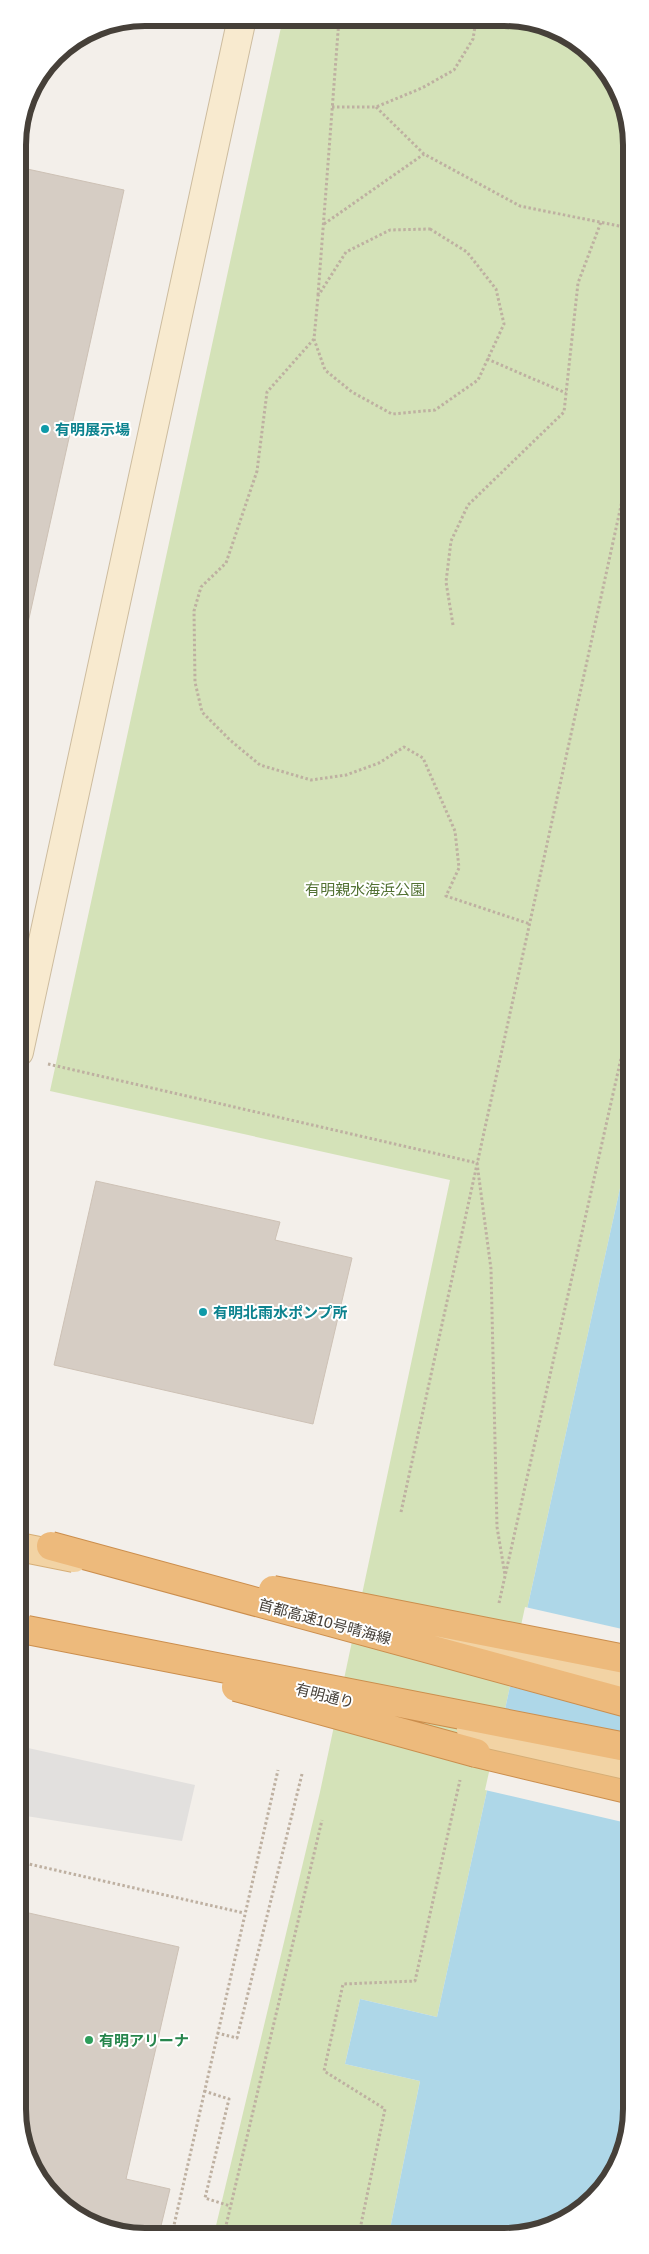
<svg xmlns="http://www.w3.org/2000/svg" width="649" height="2254" font-family="'Golos Text','Noto Sans JP',sans-serif">
  <style>
    .green { fill: #d4e2b8 }
    .parking { fill: #e2e0de }
    .water { fill: #aed7e8 }
    .pier { fill: #f3efea }
    .building { fill: #d6cdc4; stroke: #cdc1b5 }
    .lines { fill: none; stroke-linecap: round; stroke-linejoin: round }
    .secondary-casing { stroke: #cdbc9f; stroke-width: 30 }
    .highway-casing { stroke: #cb8e4d; stroke-width: 30 }
    .path { stroke: #beb0a1; stroke-width: 3; stroke-dasharray: 2.5 2.5; stroke-linecap: butt }
    .secondary { stroke: #f8eacf; stroke-width: 28 }
    .highway { stroke: #edba7c; stroke-width: 28 }
    .primary-bridge-casing { stroke: #d6ae76; stroke-width: 30; stroke-linecap: butt }
    .highway-bridge-casing { stroke: #cb8e4d; stroke-width: 30; stroke-linecap: butt }
    .primary-bridge { stroke: #f2d3a4; stroke-width: 28 }
    .highway-bridge { stroke: #edba7c; stroke-width: 28 }
    .culture-dot { fill: #0f9aa8; stroke: #fff; stroke-width: 2 }
    .leisure-dot { fill: #2e9e5b; stroke: #fff; stroke-width: 2 }
    .labels { text-anchor: middle; dominant-baseline: central; stroke-width: 4; stroke-linejoin: round; paint-order: stroke }
    .culture-label { font-size: 15px; font-weight: bold; fill: #0d838f; stroke: #fff; text-anchor: start }
    .park-label { font-size: 15px; fill: #527133; stroke: #fff }
    .street-label { font-size: 15px; fill: #464039; stroke: #fff }
    .leisure-label { font-size: 15px; font-weight: bold; fill: #27864d; stroke: #fff; text-anchor: start }
    .rim { fill: none; stroke: #464039; stroke-width: 6 }
  </style>
  <rect width="100%" height="100%" fill="#f3efea"/>
  <path class="green" d="M 283,18 L 529,20 L 594,55 L 629,121 L 630,1143 L 437,2017 L 360,1999 L 345,2064 L 420,2081 L 389,2234 L 214,2234 L 320,1792 L 450,1180 L 50,1091 Z"/>
  <path class="parking" d="M 19,1746 L 195,1785 L 182,1841 L 20,1815 Z"/>
  <path class="water" d="M 630,1143 L 631,2117 L 622,2157 L 600,2193 L 567,2219 L 528,2234 L 389,2234 L 420,2081 L 345,2064 L 360,1999 L 437,2017 Z"/>
  <path class="pier" d="M 525,1607 L 631,1631 L 631,1715 L 508,1686 Z
    M 503,1709 L 631,1738 L 631,1824 L 485,1790 Z"/>
  <path class="building" d="M 18,167 L 124,190 L 18,668 Z
    M 96,1181 L 280,1222 L 275,1240 L 352,1258 L 313,1424 L 54,1365 Z
    M 20,1911 L 179,1947 L 126,2179 L 170,2189 L 159,2234 L 121,2234 L 55,2199 L 20,2133 Z"/>
  <g class="lines">
    <defs>
      <path id="secondary" d="M 19,1052 L 242,18"/>
      <path id="highway" d="M 476,1753 L 631,1790"/>
    </defs>
    <use href="#secondary" class="secondary-casing"/>
    <use href="#highway" class="highway-casing"/>
    <path class="path" d="M 332,107 L 376,107 L 422,88 L 454,70 L 473,39 L 476,20
      M 376,107 L 424,154 L 520,206 L 629,228
      M 324,224 L 424,154
      M 430,229 L 467,252 L 496,289 L 504,324 L 478,380 L 435,410 L 392,414 L 352,392 L 325,370 L 314,339 L 318,296 L 346,252 L 390,230 Z
      M 318,295 L 339,19
      M 314,339 L 267,392 L 257,471 L 226,563 L 201,587 L 194,611 L 195,682 L 202,712 L 230,740 L 260,765 L 311,780 L 346,775 L 379,763 L 404,747 L 423,758 L 455,831 L 459,868 L 446,896 L 530,924
      M 487,359 L 566,393
      M 453,625 L 446,582 L 451,541 L 468,505 L 564,412 L 578,283 L 601,222
      M 48,1064 L 477,1163 L 491,1269 L 497,1527 L 505,1575
      M 401,1512 L 629,469
      M 499,1603 L 630,1018
      M 20,1862 L 244,1913
      M 217,2033 L 237,2038 L 302,1774
      M 204,2091 L 229,2099 L 205,2198 L 230,2206
      M 172,2234 L 278,1770
      M 224,2234 L 322,1820
      M 359,2234 L 385,2109 L 324,2071 L 343,1984 L 415,1981 L 460,1780"/>
    <use href="#secondary" class="secondary"/>
    <use href="#highway" class="highway"/>
    <defs>
      <path id="primary-bridge" d="M 19,1547 L 74,1558
        M 402,1629 L 631,1681
        M 471,1730 L 631,1766"/>
      <path id="highway-bridge" d="M 51,1546 L 631,1704
        M 273,1590 L 630,1660
        M 27,1630 L 631,1748
        M 236,1687 L 476,1753"/>
    </defs>
    <use href="#primary-bridge" class="primary-bridge-casing"/>
    <use href="#highway-bridge" class="highway-bridge-casing"/>
    <use href="#primary-bridge" class="primary-bridge"/>
    <use href="#highway-bridge" class="highway-bridge"/>
  </g>
  <g class="culture-dot">
    <circle cx="45" cy="429" r="5"/>
    <circle cx="203" cy="1312" r="5"/>
  </g>
  <circle class="leisure-dot" cx="89" cy="2040" r="5"/>
  <g class="labels">
    <g class="culture-label">
      <text x="55" y="429">有明展示場</text>
      <text x="213" y="1312">有明北雨水ポンプ所</text>
    </g>
    <g class="park-label">
      <text x="365" y="889">有明親水海浜公園</text>
    </g>
    <g class="street-label">
      <text transform="translate(325 1621) rotate(15)">首都高速10号晴海線</text>
      <text transform="translate(325 1695) rotate(14)">有明通り</text>
    </g>
    <g class="leisure-label">
      <text x="99" y="2040">有明アリーナ</text>
    </g>
  </g>
  <path d="M0 0H649V2254H0ZM145 26H504A119 119 0 0 1 623 145V2109A119 119 0 0 1 504 2228H145A119 119 0 0 1 26 2109V145A119 119 0 0 1 145 26Z" fill="#fff" fill-rule="evenodd"/>
  <path class="rim" d="M145 26H504A119 119 0 0 1 623 145V2109A119 119 0 0 1 504 2228H145A119 119 0 0 1 26 2109V145A119 119 0 0 1 145 26Z"/>
</svg>
